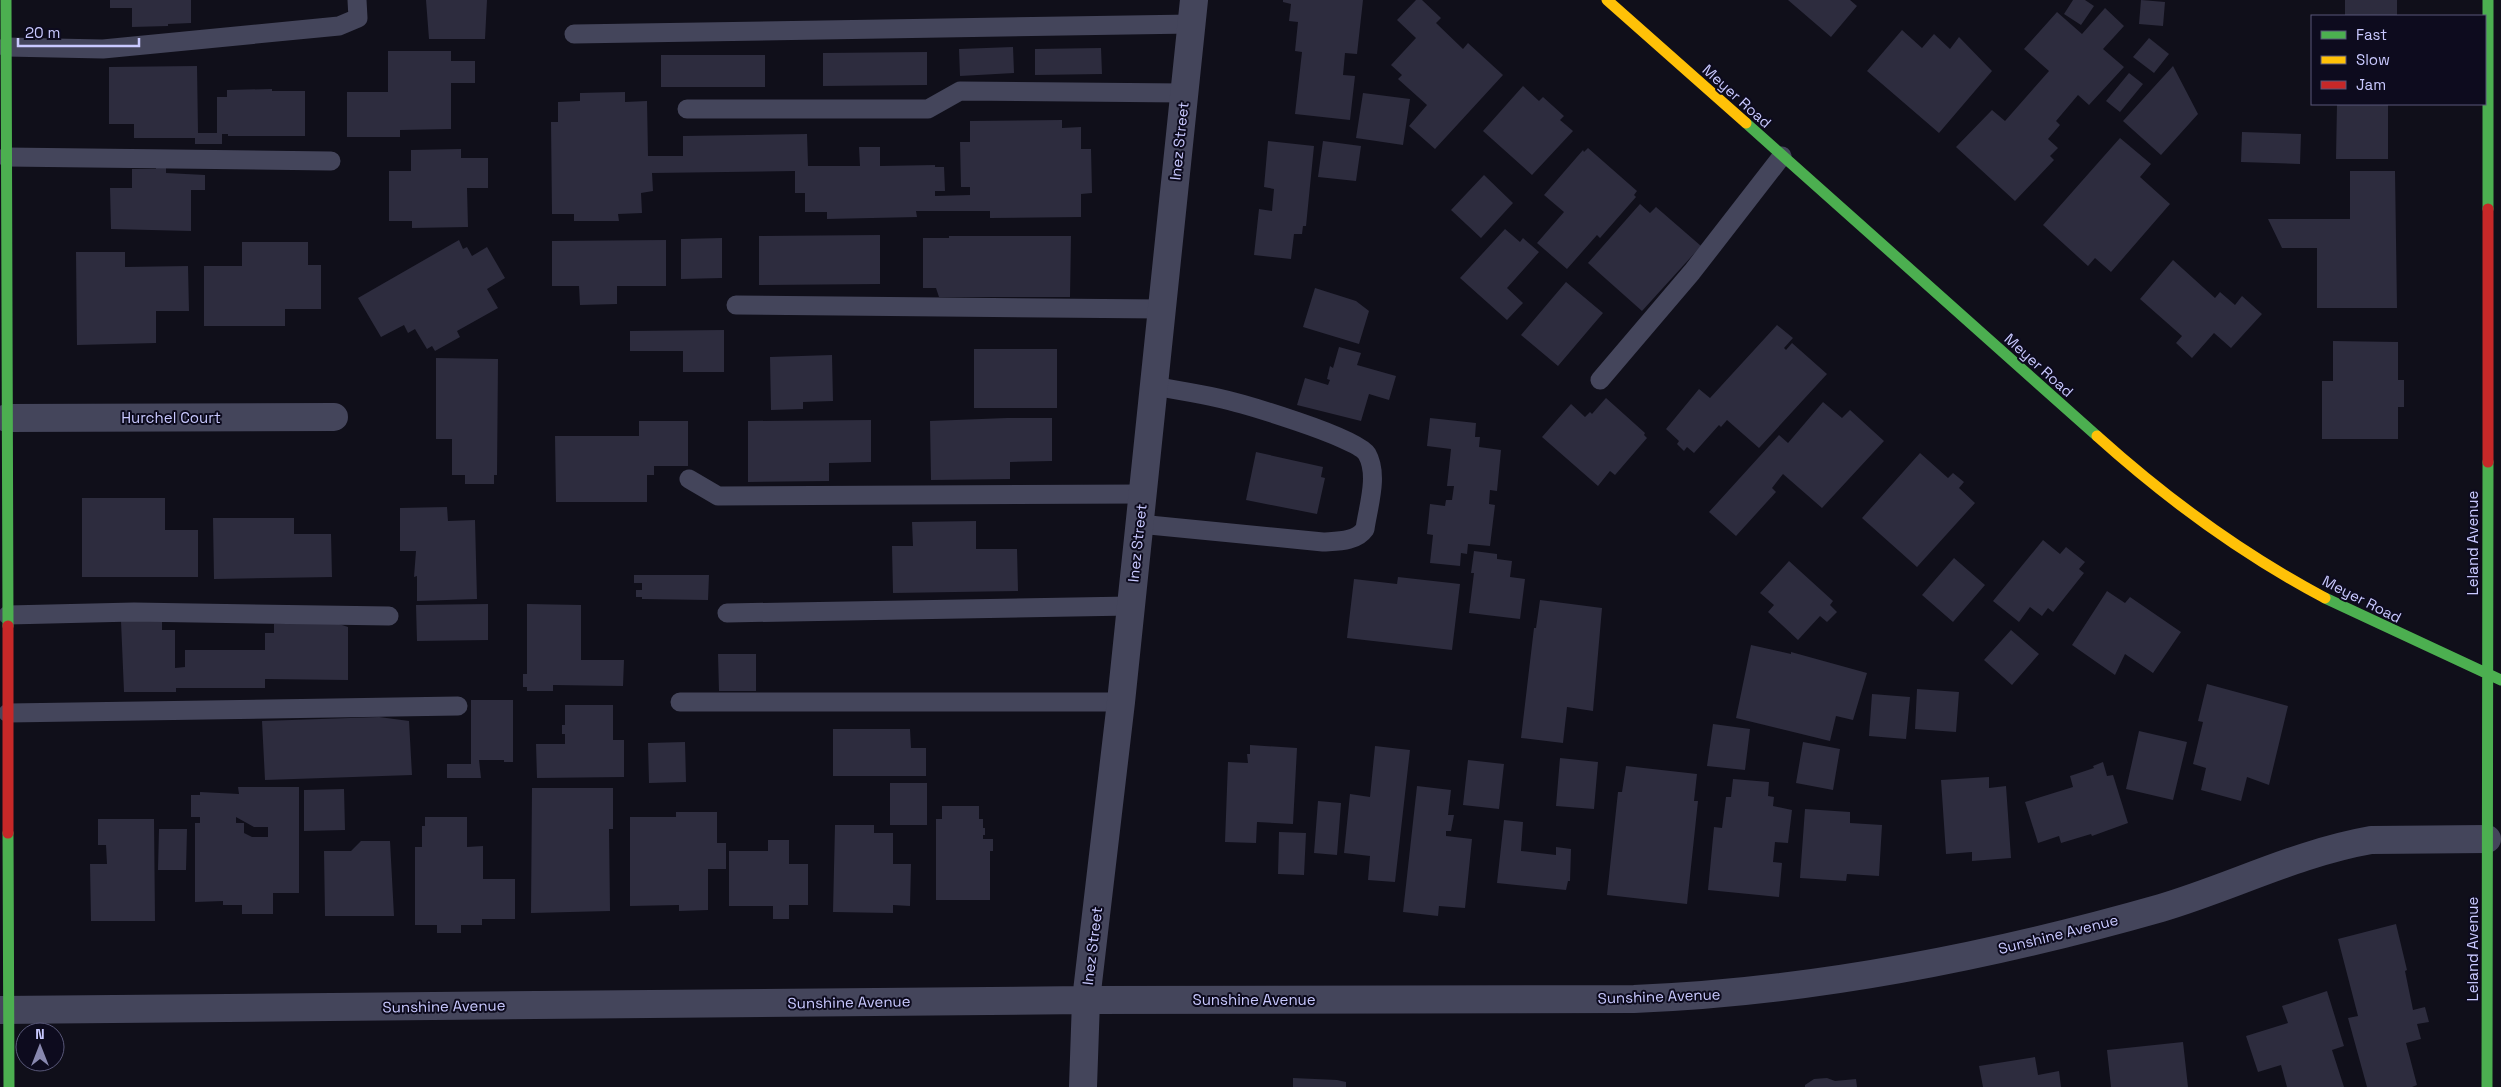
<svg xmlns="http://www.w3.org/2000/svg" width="2501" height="1087" font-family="'Space Grotesk',sans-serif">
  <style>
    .building { fill: #2d2c3e; fill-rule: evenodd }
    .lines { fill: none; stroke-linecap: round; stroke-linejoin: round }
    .lane { stroke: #44455b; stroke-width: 19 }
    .street { stroke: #44455b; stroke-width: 28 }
    .fast { stroke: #4caf50; stroke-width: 11 }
    .slow { stroke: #ffc107; stroke-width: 11 }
    .jam { stroke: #c62828; stroke-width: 11 }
    .labels { text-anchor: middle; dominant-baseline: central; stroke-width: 4; stroke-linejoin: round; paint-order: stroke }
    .street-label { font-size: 15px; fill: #c9c9ff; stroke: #0d0b1e }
  </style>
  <rect width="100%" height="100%" fill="#100f1a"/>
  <path class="building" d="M 110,0 L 191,0 L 191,23 L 168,24 L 168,26 L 132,27 L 132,8 L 110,8 Z
    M 426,0 L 487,0 L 485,39 L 429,39 Z
    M 1283,0 L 1363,0 L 1357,54 L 1345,53 L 1343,75 L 1355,76 L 1350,120 L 1295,114 L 1302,52 L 1295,51 L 1298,22 L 1289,21 L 1291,4 L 1283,2 Z
    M 1416,0 L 1422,0 L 1441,18 L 1436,23 L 1463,49 L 1468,43 L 1503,75 L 1435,149 L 1409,126 L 1427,105 L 1398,79 L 1402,75 L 1391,65 L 1416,38 L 1397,20 Z
    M 1788,0 L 1850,0 L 1857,6 L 1831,37 Z
    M 2073,0 L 2085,0 L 2094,6 L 2081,25 L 2064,14 Z
    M 2141,0 L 2165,2 L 2163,26 L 2139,24 Z
    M 2345,0 L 2397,0 L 2397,16 L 2345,16 Z
    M 2105,8 L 2124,26 L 2103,49 L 2124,67 L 2089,105 L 2078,95 L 2056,121 L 2060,125 L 2048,139 L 2058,148 L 2050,156 L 2054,160 L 2015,201 L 1956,147 L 1992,110 L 2005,121 L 2049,71 L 2024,49 L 2057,12 L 2082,34 Z
    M 1902,30 L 1922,48 L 1934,34 L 1950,49 L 1959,37 L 1992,71 L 1939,133 L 1867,71 Z
    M 2149,38 L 2169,54 L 2154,73 L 2133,57 Z
    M 1013,47 L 1014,73 L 960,76 L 959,49 Z
    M 1101,48 L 1102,74 L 1035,75 L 1035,49 Z
    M 388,51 L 451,51 L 451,61 L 475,61 L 475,83 L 451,83 L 451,129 L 400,130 L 400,137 L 347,137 L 347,92 L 388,92 Z
    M 927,52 L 927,85 L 823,86 L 823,53 Z
    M 661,55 L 765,55 L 765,87 L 661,87 Z
    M 197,66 L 198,133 L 217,133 L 217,97 L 227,97 L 227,90 L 272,89 L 272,91 L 305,91 L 305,136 L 228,136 L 228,134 L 222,134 L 222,144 L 195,144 L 195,138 L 134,138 L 134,124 L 109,124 L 109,67 Z
    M 2173,66 L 2198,114 L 2161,155 L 2123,121 Z
    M 2129,73 L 2143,84 L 2120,112 L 2106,101 Z
    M 1523,86 L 1539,101 L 1543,97 L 1564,116 L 1560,120 L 1573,131 L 1532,175 L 1483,131 Z
    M 625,92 L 625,102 L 647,101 L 648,156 L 683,156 L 683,136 L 807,134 L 808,166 L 860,166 L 859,147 L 880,147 L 880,166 L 935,165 L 935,167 L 944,167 L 945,191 L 935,191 L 935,196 L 970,195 L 970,187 L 961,187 L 960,142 L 970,142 L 970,121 L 1062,120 L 1062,128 L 1081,127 L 1081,149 L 1091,149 L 1092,193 L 1081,194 L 1081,217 L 990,218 L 990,211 L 916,211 L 917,217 L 827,219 L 827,212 L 805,212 L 805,193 L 795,193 L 795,171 L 652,173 L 653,191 L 641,193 L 642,213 L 618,214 L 619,221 L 574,221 L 574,214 L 552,214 L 551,122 L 558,122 L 558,102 L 580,101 L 580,93 Z
    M 1363,93 L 1410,99 L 1403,145 L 1356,138 Z
    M 2337,104 L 2388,104 L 2388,159 L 2336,159 Z
    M 2242,132 L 2301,134 L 2300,164 L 2241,162 Z
    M 2120,138 L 2151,164 L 2140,177 L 2170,204 L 2111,272 L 2095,258 L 2088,266 L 2043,225 Z
    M 1268,141 L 1314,146 L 1306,226 L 1303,226 L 1302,234 L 1294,234 L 1291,259 L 1254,255 L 1259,209 L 1272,211 L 1274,189 L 1264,187 Z
    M 1323,141 L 1361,146 L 1356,181 L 1318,177 Z
    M 1588,148 L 1637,191 L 1634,195 L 1636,197 L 1600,238 L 1597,235 L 1567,269 L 1537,243 L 1564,212 L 1544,195 L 1583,150 L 1584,152 Z
    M 461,149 L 461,158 L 488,158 L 488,188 L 467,188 L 468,227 L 412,228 L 412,221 L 389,221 L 389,171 L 411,171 L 411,150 Z
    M 156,167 L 166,167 L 166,173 L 205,175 L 205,190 L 191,190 L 191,231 L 111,229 L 110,188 L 132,188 L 132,169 L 156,169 Z
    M 2350,171 L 2395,171 L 2397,308 L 2317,308 L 2317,248 L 2282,248 L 2268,219 L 2350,219 Z
    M 1484,175 L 1513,203 L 1481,238 L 1451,210 Z
    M 1640,204 L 1650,213 L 1656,207 L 1701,246 L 1642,311 L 1588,263 Z
    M 1505,229 L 1520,242 L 1523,238 L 1539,252 L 1507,288 L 1523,303 L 1507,320 L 1460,278 Z
    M 880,235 L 880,284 L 759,285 L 759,236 Z
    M 949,236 L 1071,236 L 1070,297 L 939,297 L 936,288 L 923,288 L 923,238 L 949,238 Z
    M 722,238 L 722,278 L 681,279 L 681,239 Z
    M 459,240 L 463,249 L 467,247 L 472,256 L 487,247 L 505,278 L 487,289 L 498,308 L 457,331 L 460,337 L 435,351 L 432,346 L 427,349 L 415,329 L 408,333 L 404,325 L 381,337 L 358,298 Z
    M 666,240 L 666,286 L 617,286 L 617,304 L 580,305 L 579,286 L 552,286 L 552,241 Z
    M 242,242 L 308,242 L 308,265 L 321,265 L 321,309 L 285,309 L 285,326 L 204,326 L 204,266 L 242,266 Z
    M 76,252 L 125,252 L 125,267 L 188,266 L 189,311 L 156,311 L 156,343 L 77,345 Z
    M 2173,260 L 2215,298 L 2220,292 L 2235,305 L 2242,296 L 2262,314 L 2231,348 L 2214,333 L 2192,358 L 2176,343 L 2182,336 L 2140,299 Z
    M 1566,282 L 1603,313 L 1558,366 L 1521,335 Z
    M 1315,288 L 1356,301 L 1369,311 L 1359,344 L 1303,327 Z
    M 1777,325 L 1793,338 L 1784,348 L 1786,350 L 1792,343 L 1827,374 L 1759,448 L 1727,420 L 1721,427 L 1719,425 L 1694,453 L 1687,447 L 1684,451 L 1677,444 L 1679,441 L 1666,429 L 1699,389 L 1710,398 Z
    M 724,330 L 724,372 L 683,372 L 683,351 L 630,351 L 630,331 Z
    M 2333,341 L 2398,342 L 2398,380 L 2404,380 L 2404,407 L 2398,407 L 2398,439 L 2322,439 L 2322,381 L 2333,381 Z
    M 1339,347 L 1361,353 L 1357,365 L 1396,376 L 1389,400 L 1369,394 L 1361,421 L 1297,405 L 1305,378 L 1328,385 L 1330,380 L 1327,379 L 1330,366 L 1333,368 Z
    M 974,349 L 1057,349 L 1057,408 L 974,408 Z
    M 832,355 L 833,401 L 803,402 L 803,409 L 771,410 L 770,357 Z
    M 436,358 L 498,359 L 497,475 L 494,475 L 494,484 L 465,484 L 465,475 L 452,475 L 452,439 L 436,439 Z
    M 1606,398 L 1645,433 L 1644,435 L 1647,438 L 1615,475 L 1610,471 L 1598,486 L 1542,437 L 1571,404 L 1585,417 L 1590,412 L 1592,414 Z
    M 1823,402 L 1842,418 L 1850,410 L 1884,441 L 1822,508 L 1783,474 L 1772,488 L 1776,492 L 1736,536 L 1709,512 L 1779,435 L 1788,443 Z
    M 1007,418 L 1052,418 L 1052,461 L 1010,462 L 1010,479 L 931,480 L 930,421 Z
    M 1430,418 L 1476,423 L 1475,437 L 1480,437 L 1479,447 L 1501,450 L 1497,491 L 1490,490 L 1489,504 L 1495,505 L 1490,546 L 1468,544 L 1467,554 L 1461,553 L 1460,566 L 1430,563 L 1433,535 L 1427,534 L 1430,504 L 1445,506 L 1446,500 L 1452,500 L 1454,486 L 1447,486 L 1451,449 L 1427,446 Z
    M 871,420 L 871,462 L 829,463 L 829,481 L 748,482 L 748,421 Z
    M 639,421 L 688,421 L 688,466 L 654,466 L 654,475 L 647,475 L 647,502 L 556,502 L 555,436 L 639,436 Z
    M 1256,452 L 1323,467 L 1321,477 L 1325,478 L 1317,514 L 1246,500 Z
    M 1920,453 L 1948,478 L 1953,473 L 1964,482 L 1959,488 L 1975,503 L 1917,567 L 1862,518 Z
    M 82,498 L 165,498 L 165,530 L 198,530 L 198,577 L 82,577 Z
    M 447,507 L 448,521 L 475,520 L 477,599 L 417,601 L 417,576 L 414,577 L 416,551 L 400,551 L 400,508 Z
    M 213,518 L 294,518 L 294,534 L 331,534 L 332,577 L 214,579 Z
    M 976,521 L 976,549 L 1017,549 L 1018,591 L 893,593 L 892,546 L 913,546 L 912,522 Z
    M 2043,540 L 2060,554 L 2066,547 L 2085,562 L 2079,569 L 2084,573 L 2053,612 L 2048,608 L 2042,616 L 2030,607 L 2019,622 L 1993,601 Z
    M 1474,551 L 1497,554 L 1497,559 L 1512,561 L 1510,577 L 1525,579 L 1520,619 L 1469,613 L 1474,573 L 1471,573 Z
    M 1954,558 L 1985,585 L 1953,622 L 1922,595 Z
    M 1789,561 L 1833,601 L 1830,605 L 1837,612 L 1827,622 L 1820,616 L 1798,640 L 1768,612 L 1774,605 L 1760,593 Z
    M 634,575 L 709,575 L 708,600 L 642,599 L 642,597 L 636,597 L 636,590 L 642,590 L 642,583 L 634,583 Z
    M 1398,577 L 1460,584 L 1452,650 L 1347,638 L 1354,579 L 1397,584 Z
    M 2107,591 L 2125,603 L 2130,597 L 2181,632 L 2153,673 L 2125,654 L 2115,675 L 2072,645 Z
    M 1540,600 L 1602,608 L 1593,711 L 1567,707 L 1563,743 L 1521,738 L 1534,628 L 1536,628 Z
    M 488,604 L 488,640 L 417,641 L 416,605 Z
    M 527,604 L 581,605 L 581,660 L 624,660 L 623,686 L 553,685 L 553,691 L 527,691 L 527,687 L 523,687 L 523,674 L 527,674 Z
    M 121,621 L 162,621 L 162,630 L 175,630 L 175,668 L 185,667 L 185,650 L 265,650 L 265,633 L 274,633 L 274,624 L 339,624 L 348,627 L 348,680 L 265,679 L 265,688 L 176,688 L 176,692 L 124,692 Z
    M 2011,630 L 2039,654 L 2012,685 L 1984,660 Z
    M 1751,645 L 1791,654 L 1791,652 L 1867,673 L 1853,720 L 1836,716 L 1830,741 L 1736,718 Z
    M 718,654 L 756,654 L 756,691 L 719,691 Z
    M 2207,684 L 2288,706 L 2269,785 L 2247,777 L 2241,801 L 2201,790 L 2206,768 L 2193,764 L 2203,722 L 2198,721 Z
    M 1917,689 L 1959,692 L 1956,732 L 1915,729 Z
    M 1872,694 L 1910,697 L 1906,739 L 1869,736 Z
    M 471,700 L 513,700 L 513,762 L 504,762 L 504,760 L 479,760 L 481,778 L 447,778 L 447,764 L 471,764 Z
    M 565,705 L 613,705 L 613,740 L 624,740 L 624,777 L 537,778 L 536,744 L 565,744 L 565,734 L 562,734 L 562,725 L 565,725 Z
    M 379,717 L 409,721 L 412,775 L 265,780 L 262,721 Z
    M 1713,724 L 1750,729 L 1745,770 L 1707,766 Z
    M 833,729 L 910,729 L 911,748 L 926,748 L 926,776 L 833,776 Z
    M 2139,731 L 2187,742 L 2173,800 L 2126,789 Z
    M 685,742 L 686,782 L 649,783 L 648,743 Z
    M 1803,742 L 1840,749 L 1833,790 L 1796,783 Z
    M 1250,745 L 1297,748 L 1293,824 L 1257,822 L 1256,843 L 1225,842 L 1228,762 L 1248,763 L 1247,754 L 1250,754 Z
    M 1375,746 L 1410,750 L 1395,882 L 1368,880 L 1370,856 L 1344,853 L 1350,794 L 1370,797 Z
    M 1560,758 L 1598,762 L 1594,809 L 1556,806 Z
    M 1468,760 L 1504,764 L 1499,809 L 1463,805 Z
    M 2103,762 L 2107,776 L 2113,775 L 2128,823 L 2092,836 L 2091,834 L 2061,843 L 2059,836 L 2038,843 L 2025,802 L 2073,787 L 2070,776 L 2094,768 L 2093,766 Z
    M 1626,766 L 1697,774 L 1694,801 L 1698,801 L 1687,904 L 1607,895 L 1618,792 L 1622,792 Z
    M 1989,777 L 1989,788 L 2006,786 L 2011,858 L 1972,861 L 1972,852 L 1946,854 L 1941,780 Z
    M 1733,779 L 1769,782 L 1768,796 L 1774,797 L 1773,806 L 1792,810 L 1788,843 L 1775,842 L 1773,862 L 1782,863 L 1779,897 L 1708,890 L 1714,827 L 1722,828 L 1726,797 L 1731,797 Z
    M 890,783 L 927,783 L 927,825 L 890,825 Z
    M 1417,786 L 1451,790 L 1448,815 L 1454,815 L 1451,831 L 1446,831 L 1446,836 L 1472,839 L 1465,908 L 1439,906 L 1438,916 L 1403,912 Z
    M 238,787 L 299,787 L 299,893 L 273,893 L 273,914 L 242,914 L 242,905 L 223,905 L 223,901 L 195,902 L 195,823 L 200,823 L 200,817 L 191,817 L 191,795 L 200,795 L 200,792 L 239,794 ZM 236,817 L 254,827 L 268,827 L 268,837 L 252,837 L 244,833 L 244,823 L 236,823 Z
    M 532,788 L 613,788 L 613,829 L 609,829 L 610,911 L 531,913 Z
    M 344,789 L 345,830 L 304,831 L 304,790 Z
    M 1318,801 L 1341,803 L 1337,855 L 1314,853 Z
    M 942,806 L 979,806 L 979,819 L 983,819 L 983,828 L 985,828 L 985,835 L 983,835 L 983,839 L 993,839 L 993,851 L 990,851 L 990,900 L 936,900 L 936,819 L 942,819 Z
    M 1805,809 L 1850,812 L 1850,823 L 1882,825 L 1879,876 L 1847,874 L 1846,881 L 1800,878 Z
    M 676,812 L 717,812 L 717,843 L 726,843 L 726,869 L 708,869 L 708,910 L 679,911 L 679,905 L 630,906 L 630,817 L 676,817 Z
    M 425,817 L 467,817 L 467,847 L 483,846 L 483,879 L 515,879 L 515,919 L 482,919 L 482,925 L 461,925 L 461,933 L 437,933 L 437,925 L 415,925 L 415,847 L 422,847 L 422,826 L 425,826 Z
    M 98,819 L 154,819 L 155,921 L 91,921 L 90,864 L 107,864 L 106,845 L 98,845 Z
    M 1504,820 L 1523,822 L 1521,851 L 1556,855 L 1556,847 L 1571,849 L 1570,881 L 1568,881 L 1566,890 L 1497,883 Z
    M 835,825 L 874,825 L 874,833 L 893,833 L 893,864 L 911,864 L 910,906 L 893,905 L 893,913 L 833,912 Z
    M 159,829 L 187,829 L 186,870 L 158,870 Z
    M 1279,832 L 1306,833 L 1304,875 L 1278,874 Z
    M 768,840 L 789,840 L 789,864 L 808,864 L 808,905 L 789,905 L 789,919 L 773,919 L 773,906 L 729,906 L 729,851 L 768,851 Z
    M 361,841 L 390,841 L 394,916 L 325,916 L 324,851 L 351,851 Z
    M 2396,924 L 2407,970 L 2405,971 L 2413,1010 L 2425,1007 L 2429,1022 L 2417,1024 L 2421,1039 L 2406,1043 L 2417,1085 L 2412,1087 L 2367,1087 L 2348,1018 L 2358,1016 L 2338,939 Z
    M 2327,991 L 2344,1046 L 2332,1050 L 2344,1087 L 2287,1087 L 2281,1065 L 2258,1072 L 2246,1036 L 2288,1023 L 2282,1006 Z
    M 2183,1042 L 2188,1087 L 2111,1087 L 2107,1050 Z
    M 2035,1057 L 2038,1075 L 2059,1071 L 2061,1087 L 1983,1087 L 1979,1066 Z
    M 1293,1078 L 1337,1080 L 1346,1082 L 1346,1087 L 1293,1087 Z
    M 1827,1078 L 1835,1081 L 1856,1079 L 1857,1087 L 1805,1087 L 1805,1085 L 1814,1079 Z"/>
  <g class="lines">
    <path class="lane" d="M 574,34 L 1192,24
      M 6,47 L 103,49 L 339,26 L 358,18 L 357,0
      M 687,109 L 928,109 L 960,91 L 1184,93
      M 6,157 L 331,161
      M 736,305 L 1161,309
      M 1600,380 L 1692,272 L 1782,156
      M 689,479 L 718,496 L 1142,494
      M 1139,524 L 1323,542 C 1337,541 1356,542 1365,529 C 1368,507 1379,475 1367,454 C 1357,437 1241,403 1218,398 C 1196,393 1175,390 1154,386
      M 727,613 L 1131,606
      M 8,615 L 134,612 L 389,616
      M 680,702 L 1121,702
      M 8,713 L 458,706"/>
    <path class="street" d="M 7,418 L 334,417
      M 0,1010 L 1086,1000 L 1634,999 C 1812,992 1989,957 2161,908 C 2232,887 2297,853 2371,840 L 2487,839
      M 1083,1087 L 1086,1000 L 1121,702 L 1194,0"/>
    <path class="fast" d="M 6,0 L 8,626
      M 1746,123 L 2097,436
      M 2488,209 L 2488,0
      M 2325,598 L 2501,680
      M 8,833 L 9,1087
      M 2487,1087 L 2488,462"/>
    <path class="slow" d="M 1607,0 L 1746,123
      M 2097,436 C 2167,499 2242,554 2325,598"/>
    <path class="jam" d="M 2488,462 L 2488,209
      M 8,626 L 8,833"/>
  </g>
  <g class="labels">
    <g class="street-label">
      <text transform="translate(1737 96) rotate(42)">Meyer Road</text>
      <text transform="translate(1179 141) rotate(-84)">Inez Street</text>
      <text transform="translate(2039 365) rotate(42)">Meyer Road</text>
      <text x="171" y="417">Hurchel Court</text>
      <text transform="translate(1137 543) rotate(-84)">Inez Street</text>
      <text transform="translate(2472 543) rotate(-90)">Leland Avenue</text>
      <text transform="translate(2362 599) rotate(27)">Meyer Road</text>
      <text transform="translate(2058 934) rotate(-14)">Sunshine Avenue</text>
      <text transform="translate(1092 946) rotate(-83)">Inez Street</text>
      <text transform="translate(2472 949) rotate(-90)">Leland Avenue</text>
      <text transform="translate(1659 996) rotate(-2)">Sunshine Avenue</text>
      <text x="1254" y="999">Sunshine Avenue</text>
      <text transform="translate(849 1002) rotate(-1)">Sunshine Avenue</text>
      <text transform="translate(444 1006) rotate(-1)">Sunshine Avenue</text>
    </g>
  </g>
  <rect x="2311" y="15" width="175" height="90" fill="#0d0b1e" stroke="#585778"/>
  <rect x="2321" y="31" width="25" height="8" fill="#4caf50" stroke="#585778"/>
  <text x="2356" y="40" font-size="15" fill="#c9c9ff">Fast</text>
  <rect x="2321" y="56" width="25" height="8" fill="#ffc107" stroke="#585778"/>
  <text x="2356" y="65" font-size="15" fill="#c9c9ff">Slow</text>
  <rect x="2321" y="81" width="25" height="8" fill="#c62828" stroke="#585778"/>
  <text x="2356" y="90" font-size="15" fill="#c9c9ff">Jam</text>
  <g transform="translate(40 1047)"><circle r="24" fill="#0d0b1e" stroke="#585778"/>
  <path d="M0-4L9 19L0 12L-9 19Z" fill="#8888af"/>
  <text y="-8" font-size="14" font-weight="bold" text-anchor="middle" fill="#c9c9ff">N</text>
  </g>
  <path d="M18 38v8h121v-8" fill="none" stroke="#c9c9ff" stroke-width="2.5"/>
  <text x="25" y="38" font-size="15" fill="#c9c9ff" stroke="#0d0b1e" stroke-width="4" paint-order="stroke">20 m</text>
</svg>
